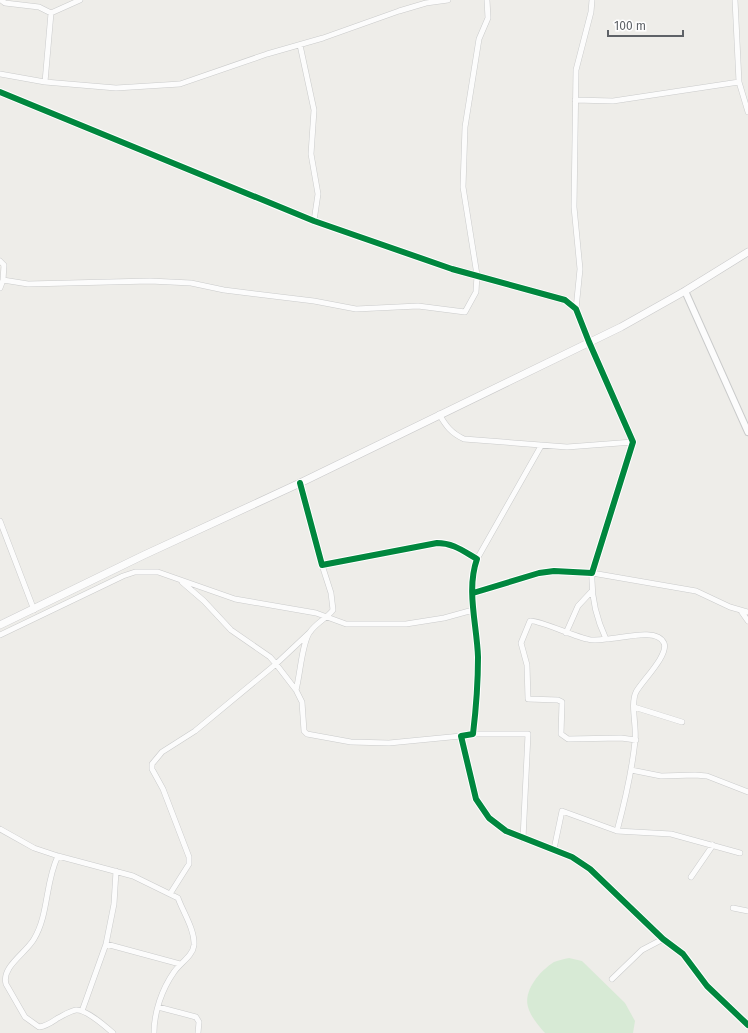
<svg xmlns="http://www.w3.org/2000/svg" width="748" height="1033" font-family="'Fira Sans',sans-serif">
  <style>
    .green { fill: #d7ead5 }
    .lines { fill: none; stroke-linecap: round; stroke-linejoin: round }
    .minor-casing { stroke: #cacbcb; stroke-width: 6 }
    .tertiary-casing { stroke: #cacbcb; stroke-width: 8 }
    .secondary-casing { stroke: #c9c9ca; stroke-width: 8 }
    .minor { stroke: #fcfcfc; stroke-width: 5 }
    .tertiary { stroke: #fcfcfc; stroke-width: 6 }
    .secondary { stroke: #fcfcfc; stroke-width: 7 }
    .cycleway-casing { stroke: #fff; stroke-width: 8 }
    .cycleway { stroke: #00873e; stroke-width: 6 }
  </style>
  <rect width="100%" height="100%" fill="#eeede9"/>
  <path class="green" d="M 569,958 L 582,961 L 625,1003 L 635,1021 L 633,1033 L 545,1033 C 538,1025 531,1017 528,1007 C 523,990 541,970 554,962 C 559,960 564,959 569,958 Z"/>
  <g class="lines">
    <defs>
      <path id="minor" d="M 1,0 L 5,3 L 39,7 L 51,13 L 80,0
        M 735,0 L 739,82 L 748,112
        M 300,45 L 314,110 L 311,154 L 318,194 L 314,221
        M 0,74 L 45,82 L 116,88 L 180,84 L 267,54 L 323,38 L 399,11 L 426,3 L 448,0
        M 45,82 L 51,13
        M 0,92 L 314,221 L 452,269 L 565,300 L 576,309 L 589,342 L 633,442 L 592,573 L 554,571 L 539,573 L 473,593
        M 575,100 L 613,101 L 739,82
        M 0,261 L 4,265 L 3,280 L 28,284 L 150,281 L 191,283 L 224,290 L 314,301 L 356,309 L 418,306 L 465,312 L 476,292 L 477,275 L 463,187 L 465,127 L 479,39 L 488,18 L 487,0
        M 0,288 L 3,280
        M 576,309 L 580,269 L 574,207 L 576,70 L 591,12 L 592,0
        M 439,414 C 446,426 451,433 464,439 L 567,447 L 633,442
        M 300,483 L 322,565 L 437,543 C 453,543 463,551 477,559 C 466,590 477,625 478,657 C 478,683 476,709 473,734 L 461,736 L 476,799 L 489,818 L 506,831 L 572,857 L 590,869 L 663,939 L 683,954 L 707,986 L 748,1025
        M 0,521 L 34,610
        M 477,559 L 541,446
        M 182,582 L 204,601 L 231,630 L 270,657 L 276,664 L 296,690 L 302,702 L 304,731 L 307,734 L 351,742 L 389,743 L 461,736
        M 741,611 L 748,621
        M 566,633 L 578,606 L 591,592
        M 0,635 L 123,576 L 135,572 L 158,572 L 235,599 L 316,613 L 346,624 L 406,624 L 444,618 L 473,610
        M 606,639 C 600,640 593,641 587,639 C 576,637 536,619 530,621 L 521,643 L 527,665 L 528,699 L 558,700 L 562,702 L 561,734 L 568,739 L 621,738 L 636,740
        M 296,690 C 300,676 302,642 310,632 C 316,623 326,619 333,610 L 331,593 L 322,565
        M 634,707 L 682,722
        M 473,734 L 528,734 L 523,839
        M 631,770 L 661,776 L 695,775 L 707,776 L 748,792
        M 0,829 L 34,848 L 58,856 L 133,876 L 178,898 C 183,912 195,930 194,945 C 193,956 180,963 174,972 C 162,989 154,1012 154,1033
        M 617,831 C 625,801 632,771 635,741 C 637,727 630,704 636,692 C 642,681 669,655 664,643 C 657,627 620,639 606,639 C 596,618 591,597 592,573 L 696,591 L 730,607 L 748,612
        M 554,849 L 562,811 L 617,831 L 671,834 L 740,853
        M 58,856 C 45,882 49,914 34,939 C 26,953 1,967 6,984 L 25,1017 L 39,1027 C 47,1026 52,1022 58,1018 C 64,1015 70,1011 76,1010 C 86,1009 105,1026 113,1033
        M 691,877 L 713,845
        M 170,894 L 189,864 L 189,857 L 163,789 L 152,769 L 152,764 L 162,752 L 195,731 L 276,664 L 309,633
        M 733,908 L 748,911
        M 106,944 L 180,964
        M 612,979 L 642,950 L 663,939
        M 158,1007 L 196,1017 L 199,1022 L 198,1033
        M 82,1011 L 106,944 L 114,904 L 116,871"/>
      <path id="tertiary" d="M 685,291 L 748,432"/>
      <path id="secondary" d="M 0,625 L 144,555 L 300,483 L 621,327 L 685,291 L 748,252"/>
    </defs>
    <use href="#minor" class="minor-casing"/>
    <use href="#tertiary" class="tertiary-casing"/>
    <use href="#secondary" class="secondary-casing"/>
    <use href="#minor" class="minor"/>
    <use href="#tertiary" class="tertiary"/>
    <use href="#secondary" class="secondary"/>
    <defs>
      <path id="cycleway" d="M 0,92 L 314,221 L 452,269 L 565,300 L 576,309 L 589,342 L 633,442 L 592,573 L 554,571 L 539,573 L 473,593
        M 300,483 L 322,565 L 437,543 C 453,543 463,551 477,559 C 466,590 477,625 478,657 C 478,683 476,709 473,734 L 461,736 L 476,799 L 489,818 L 506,831 L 572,857 L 590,869 L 663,939 L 683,954 L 707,986 L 748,1025"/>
    </defs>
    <use href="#cycleway" class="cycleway-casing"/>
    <use href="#cycleway" class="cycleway"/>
  </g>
  <path d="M608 30v6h75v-6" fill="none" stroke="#5e6267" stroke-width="2"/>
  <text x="614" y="30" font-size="12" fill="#5e6267" stroke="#ffffff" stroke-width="3" paint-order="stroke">100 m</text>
</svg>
